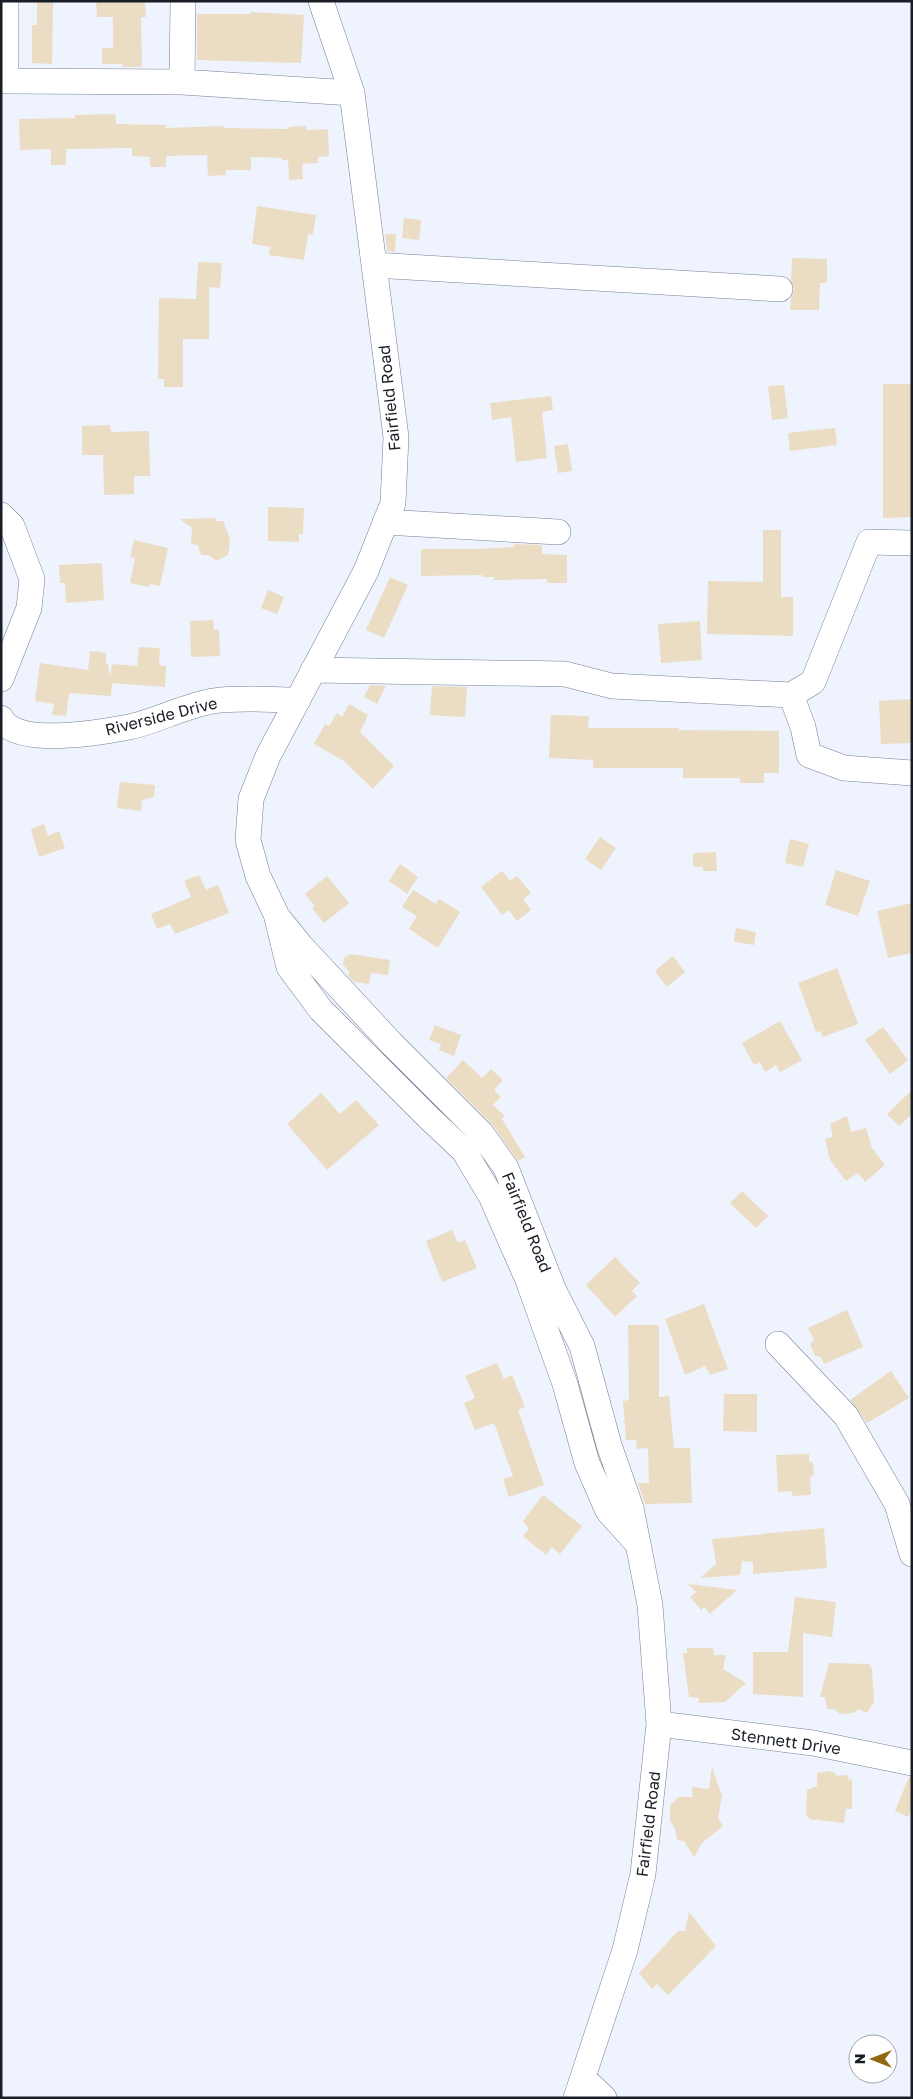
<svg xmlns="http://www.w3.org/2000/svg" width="913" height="2099" font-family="'Golos Text',sans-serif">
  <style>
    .building { fill: #ebddc4 }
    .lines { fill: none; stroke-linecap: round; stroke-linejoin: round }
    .minor-casing { stroke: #758096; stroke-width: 26 }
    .minor { stroke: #fff; stroke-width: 25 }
    .labels { text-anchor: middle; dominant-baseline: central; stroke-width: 4; stroke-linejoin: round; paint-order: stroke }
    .street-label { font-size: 16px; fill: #191e26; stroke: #fff }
  </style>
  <rect width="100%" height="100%" fill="#eef3fd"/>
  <path class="building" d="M 37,1 L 53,1 L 52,64 L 32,63 L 32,25 L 37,25 Z
    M 96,1 L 145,1 L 146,17 L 141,17 L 142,67 L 122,67 L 122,64 L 102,64 L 102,48 L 113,48 L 113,17 L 97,17 Z
    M 250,12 L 304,15 L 301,63 L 197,60 L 197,14 L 250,14 Z
    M 115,114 L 116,124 L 166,125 L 166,128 L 224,126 L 224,128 L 289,129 L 289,127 L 306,126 L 307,130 L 328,129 L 329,156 L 318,157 L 318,163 L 302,164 L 303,179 L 289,180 L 288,160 L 282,160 L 282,158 L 251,157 L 251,170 L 226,170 L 226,175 L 208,176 L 207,155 L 166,156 L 166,167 L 150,167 L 150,157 L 132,156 L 132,148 L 66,149 L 66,165 L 51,165 L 51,149 L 20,150 L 19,119 L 75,118 L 75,115 Z
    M 257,206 L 316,215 L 313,235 L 308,234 L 304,260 L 269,255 L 270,247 L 252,244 Z
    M 404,218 L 421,220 L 419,240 L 402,238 Z
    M 385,234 L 396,234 L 395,252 L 387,251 Z
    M 792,258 L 827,259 L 827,283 L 820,283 L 819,310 L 790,310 L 791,298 L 794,289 L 791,281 Z
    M 198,262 L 222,263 L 220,288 L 209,287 L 209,339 L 183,339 L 183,387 L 164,387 L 164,379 L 158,379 L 159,298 L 196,299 Z
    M 883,384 L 912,384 L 912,517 L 883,518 Z
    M 784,385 L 788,418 L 772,420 L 768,386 Z
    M 551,396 L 553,410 L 542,412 L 547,458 L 516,462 L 511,417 L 492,420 L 490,403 Z
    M 110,425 L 111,432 L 149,431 L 150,476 L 134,476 L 134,494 L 104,495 L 103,455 L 82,455 L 82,426 Z
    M 835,428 L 837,445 L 790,451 L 788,433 Z
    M 568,444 L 572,471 L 558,473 L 554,446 Z
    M 268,507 L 304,508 L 303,534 L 299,534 L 299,542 L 268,541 Z
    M 215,518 L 216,521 L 223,521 L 229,536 L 230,542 L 228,555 L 216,561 L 209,555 L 201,555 L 198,545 L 191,544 L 192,528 L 180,519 Z
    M 763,530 L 781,530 L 781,597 L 793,597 L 793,636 L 707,634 L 708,581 L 763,582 Z
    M 134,540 L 168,548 L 160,586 L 150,584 L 149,587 L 130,583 L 135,558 L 130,557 Z
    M 514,544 L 542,545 L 542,554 L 567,555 L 567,583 L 547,583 L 547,579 L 494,580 L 494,577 L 482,577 L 482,575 L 421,576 L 421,549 L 478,549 L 514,547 Z
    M 102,563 L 104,600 L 66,603 L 65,583 L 60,583 L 59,565 Z
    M 390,577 L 408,585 L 384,638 L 366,630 Z
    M 268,590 L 284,597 L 277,614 L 261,608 Z
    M 213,620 L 214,630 L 219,630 L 220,656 L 191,657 L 190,621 Z
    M 700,621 L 702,660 L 661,663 L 658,624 Z
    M 139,647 L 160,648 L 159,665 L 166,666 L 165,687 L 112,683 L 111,696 L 69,693 L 66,716 L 52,715 L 54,704 L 35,701 L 40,663 L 88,670 L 90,651 L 106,653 L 106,664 L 108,664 L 110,676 L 112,664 L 137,666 Z
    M 370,685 L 386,686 L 377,704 L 364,697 Z
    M 432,686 L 467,687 L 465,717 L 430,715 Z
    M 912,699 L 912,743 L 881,744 L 879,701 Z
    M 349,704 L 368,715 L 360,732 L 394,766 L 373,789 L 344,761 L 314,744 L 325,724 L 329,726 L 337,713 L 342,717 Z
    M 551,715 L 589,716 L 588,728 L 679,728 L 679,730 L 779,731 L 779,773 L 764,773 L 764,783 L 740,783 L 740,778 L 683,778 L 683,768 L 593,768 L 593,760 L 549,758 Z
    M 120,782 L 155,785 L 154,797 L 142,800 L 141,811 L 117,808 Z
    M 44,824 L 48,836 L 59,831 L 65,848 L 39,857 L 31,829 Z
    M 600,837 L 616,848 L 601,870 L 585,859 Z
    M 790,839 L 809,844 L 803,867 L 785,863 Z
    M 716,852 L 717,871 L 703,871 L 703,867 L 693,867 L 693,853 Z
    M 400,864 L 418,877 L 407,894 L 389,881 Z
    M 836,870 L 870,881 L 858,916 L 825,905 Z
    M 502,871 L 510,881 L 517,876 L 531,893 L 523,899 L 531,910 L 517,921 L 509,910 L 502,915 L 481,887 Z
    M 199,875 L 206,890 L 218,885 L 229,913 L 175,934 L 170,924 L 157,929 L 151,914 L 191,897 L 184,881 Z
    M 327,876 L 349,903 L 324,923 L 312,908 L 315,906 L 305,894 Z
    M 413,890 L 436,904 L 439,899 L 460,912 L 438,948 L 409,929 L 417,916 L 402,907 Z
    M 912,903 L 912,953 L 888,958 L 877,911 Z
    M 736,928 L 756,932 L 754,945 L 734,942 Z
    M 350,954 L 390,960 L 388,975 L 371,973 L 369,984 L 354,982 L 348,976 L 349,971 L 343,965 L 344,958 Z
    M 673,956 L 685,972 L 667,987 L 655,971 Z
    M 837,968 L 858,1024 L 823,1037 L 820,1031 L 816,1032 L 798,983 Z
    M 780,1021 L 802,1060 L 780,1072 L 776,1065 L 765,1072 L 760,1062 L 754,1065 L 742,1043 Z
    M 435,1025 L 461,1035 L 454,1056 L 439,1050 L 441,1044 L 429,1040 Z
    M 883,1027 L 908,1060 L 890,1074 L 865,1040 Z
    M 463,1060 L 482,1078 L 491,1069 L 503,1080 L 494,1090 L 501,1097 L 493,1105 L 505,1116 L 502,1119 L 525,1157 L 518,1161 L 491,1123 L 446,1078 Z
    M 912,1090 L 912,1114 L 899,1126 L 887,1114 Z
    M 321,1093 L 340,1114 L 356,1100 L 379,1125 L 327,1170 L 287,1124 Z
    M 847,1116 L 851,1132 L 866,1128 L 872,1148 L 885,1165 L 865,1182 L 858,1173 L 846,1181 L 830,1160 L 825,1139 L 833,1137 L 830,1124 Z
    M 742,1191 L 768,1216 L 756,1228 L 730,1203 Z
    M 452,1230 L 458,1243 L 465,1240 L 477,1268 L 442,1282 L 426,1241 Z
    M 615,1257 L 640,1283 L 632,1291 L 637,1296 L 615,1317 L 586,1285 Z
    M 704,1304 L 728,1369 L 710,1375 L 705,1366 L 685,1375 L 665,1319 Z
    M 847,1310 L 863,1347 L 824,1364 L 821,1357 L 815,1356 L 810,1344 L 814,1340 L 808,1328 Z
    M 628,1325 L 659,1325 L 659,1397 L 669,1396 L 674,1448 L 690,1448 L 692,1503 L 645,1504 L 638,1483 L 649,1483 L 648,1448 L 637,1449 L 636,1440 L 626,1440 L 623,1401 L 629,1400 Z
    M 497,1363 L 504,1379 L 512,1375 L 525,1407 L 518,1410 L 544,1485 L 509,1497 L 503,1479 L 513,1476 L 494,1423 L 475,1430 L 464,1403 L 475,1398 L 465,1376 Z
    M 891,1371 L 909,1398 L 867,1423 L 850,1400 Z
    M 724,1394 L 757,1394 L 757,1432 L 723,1431 Z
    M 809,1454 L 809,1461 L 813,1463 L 814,1475 L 810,1478 L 811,1495 L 792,1496 L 792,1491 L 778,1492 L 776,1455 Z
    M 543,1495 L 582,1526 L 560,1554 L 552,1547 L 546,1555 L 523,1536 L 529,1529 L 523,1521 Z
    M 824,1528 L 827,1568 L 753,1574 L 753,1562 L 742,1561 L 740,1575 L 700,1578 L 716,1564 L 712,1539 Z
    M 688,1584 L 737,1590 L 710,1614 L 704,1607 L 701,1610 L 690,1597 L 696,1592 Z
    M 795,1597 L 836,1602 L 832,1637 L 803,1633 L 803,1697 L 753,1694 L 753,1652 L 788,1652 Z
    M 687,1648 L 713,1648 L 714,1655 L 726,1655 L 723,1669 L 746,1683 L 725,1702 L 698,1703 L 699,1698 L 689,1697 L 683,1653 L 687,1653 Z
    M 829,1663 L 869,1664 L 872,1669 L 874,1702 L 867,1713 L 858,1709 L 853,1713 L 840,1714 L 835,1709 L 827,1709 L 825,1697 L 820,1697 Z
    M 712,1767 L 722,1796 L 718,1818 L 723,1826 L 702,1843 L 694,1857 L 684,1841 L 677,1840 L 675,1829 L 670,1820 L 670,1806 L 678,1797 L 693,1797 L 692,1787 L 709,1789 Z
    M 828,1771 L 835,1773 L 836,1776 L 848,1775 L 849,1780 L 852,1779 L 852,1809 L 846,1809 L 844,1823 L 810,1819 L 806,1814 L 807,1790 L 817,1786 L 817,1773 Z
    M 909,1777 L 912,1777 L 912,1808 L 908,1817 L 895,1811 Z
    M 689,1912 L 716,1946 L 668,1995 L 657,1984 L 652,1989 L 639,1973 L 678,1931 L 685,1931 Z"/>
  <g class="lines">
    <defs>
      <path id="minor" d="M 6,1 L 6,81 L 182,82 L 352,93
        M 321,1 L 352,93 L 396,437 L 393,503 L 366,571 L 268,756 L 251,799 L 248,840 L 258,876 L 276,914 L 289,967 L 321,1010 L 427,1116 L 464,1151 L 491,1196 L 528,1280 L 565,1384 L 587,1463 L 608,1511 L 637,1543
        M 182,82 L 183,1
        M 374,265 L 780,289
        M 1,515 L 12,526 L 32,579 L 29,608 L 1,679
        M 385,522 L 558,532
        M 313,670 L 565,674 L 612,686 L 791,695 L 813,682 L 869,542 L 912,543
        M 791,695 L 803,727 L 809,755 L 844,768 L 912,773
        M 1,718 C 14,748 103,732 129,727 C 157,721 184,706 213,701 C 237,697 272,700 298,700
        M 280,920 L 301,946 L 392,1044 L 481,1133 L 506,1168 L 554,1291 L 582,1346 L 609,1445 L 631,1508 L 650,1605 L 659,1724 L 643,1874 L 625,1950 L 576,2098
        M 778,1344 L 846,1416 L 897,1504 L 912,1554
        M 659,1724 L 813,1743 L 912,1763
        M 584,2079 L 604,2098"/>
    </defs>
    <use href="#minor" class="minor-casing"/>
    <use href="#minor" class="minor"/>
  </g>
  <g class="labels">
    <g class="street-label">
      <text transform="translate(389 398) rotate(-96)">Fairfield Road</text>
      <text transform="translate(161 716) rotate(-14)">Riverside Drive</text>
      <text transform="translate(527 1222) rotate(68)">Fairfield Road</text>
      <text transform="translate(786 1741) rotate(8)">Stennett Drive</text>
      <text transform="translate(648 1824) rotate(-83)">Fairfield Road</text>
    </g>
  </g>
  <rect width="913" height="2099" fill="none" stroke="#191e26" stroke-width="5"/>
  <g transform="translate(873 2059) rotate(270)"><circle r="24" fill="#ffffff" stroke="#a3a5a8"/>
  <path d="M0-4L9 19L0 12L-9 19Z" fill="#916910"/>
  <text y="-8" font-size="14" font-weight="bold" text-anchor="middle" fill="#191e26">N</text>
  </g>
</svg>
